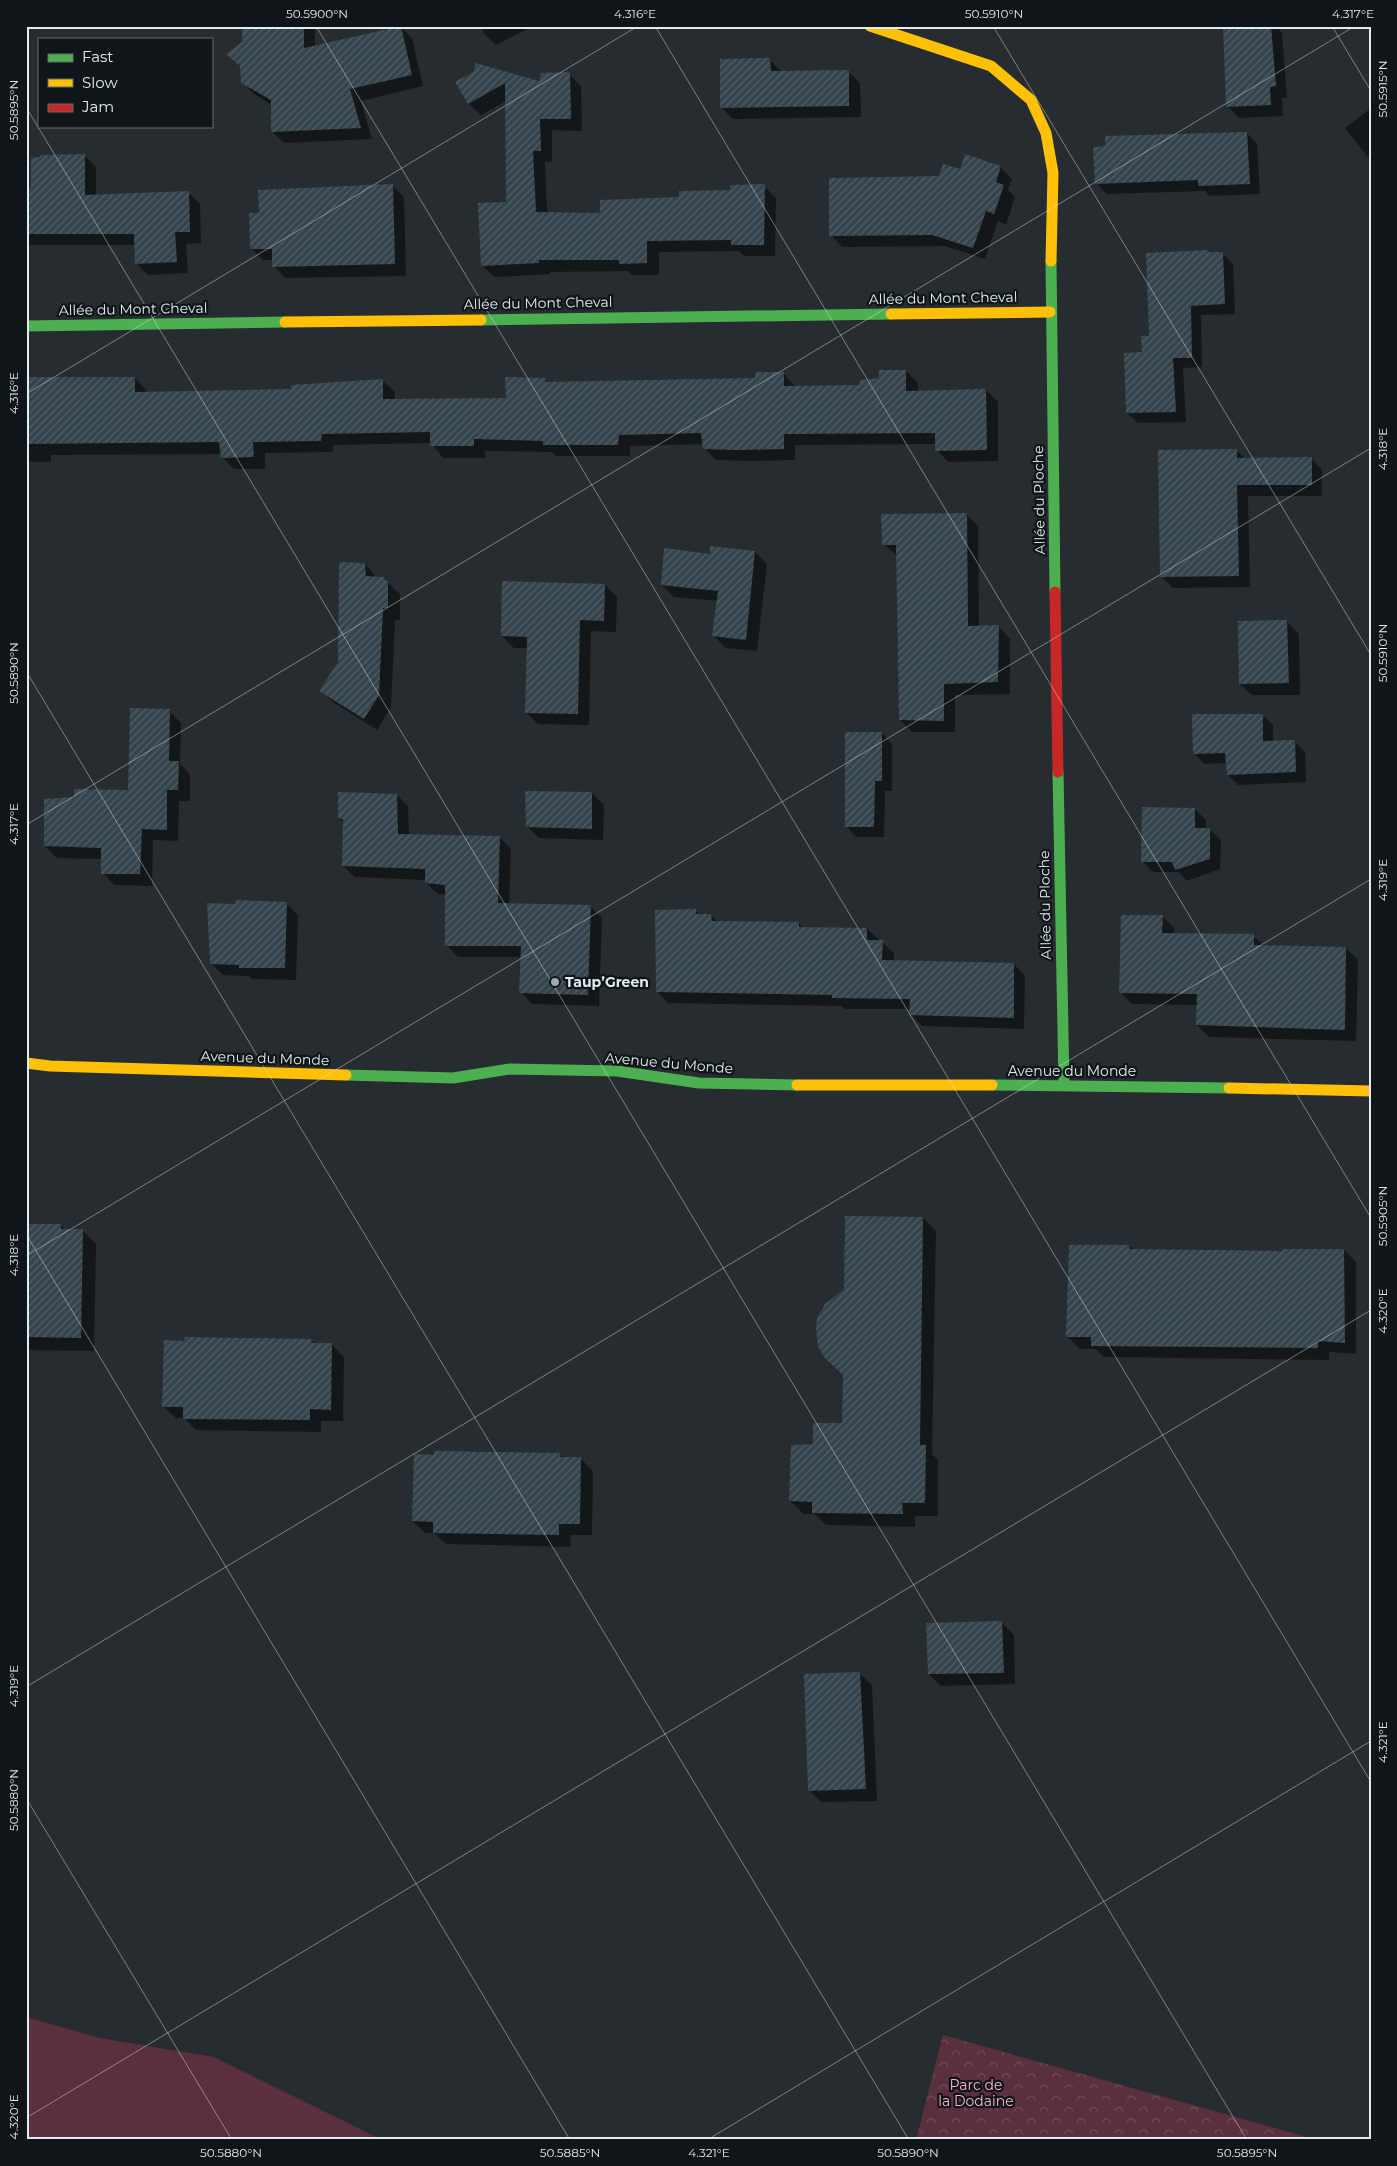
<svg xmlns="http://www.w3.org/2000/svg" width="1397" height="2166" font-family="Montserrat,sans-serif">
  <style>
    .green { fill: #5a2f3e }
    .forest { fill: url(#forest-crowns) }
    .shadow { fill: #0007 }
    .building { fill: url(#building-hatch) }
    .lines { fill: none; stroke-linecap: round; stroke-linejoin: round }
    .fast { stroke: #4caf50; stroke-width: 11 }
    .slow { stroke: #ffc107; stroke-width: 11 }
    .jam { stroke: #c62828; stroke-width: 11 }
    .ticks { fill: none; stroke: #e3ebf0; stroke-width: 1; stroke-opacity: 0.45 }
    .poi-dot { fill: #a1a8ad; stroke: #0f1518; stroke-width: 2 }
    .labels { text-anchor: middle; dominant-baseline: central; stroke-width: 4.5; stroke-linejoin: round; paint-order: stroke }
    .street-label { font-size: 14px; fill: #e3ebf0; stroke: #0f1518 }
    .poi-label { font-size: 14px; font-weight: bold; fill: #e3ebf0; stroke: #0f1518; text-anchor: start }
    .park-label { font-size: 14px; fill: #fab8cb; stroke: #0f1518 }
    .neatline { fill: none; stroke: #e3ebf0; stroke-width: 2 }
    .ticks-label { font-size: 12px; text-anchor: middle; fill: #e3ebf0 }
  </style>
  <defs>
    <pattern id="forest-crowns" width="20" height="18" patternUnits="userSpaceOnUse" patternTransform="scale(1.25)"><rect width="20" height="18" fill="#5a2f3e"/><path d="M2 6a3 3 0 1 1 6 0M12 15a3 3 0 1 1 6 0" fill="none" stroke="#724d5a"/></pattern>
    <pattern id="building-hatch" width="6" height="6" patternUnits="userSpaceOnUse" patternTransform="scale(1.25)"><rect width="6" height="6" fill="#35444c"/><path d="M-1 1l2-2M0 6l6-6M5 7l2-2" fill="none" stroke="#525f66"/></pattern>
  </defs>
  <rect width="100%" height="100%" fill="#262c30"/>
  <path class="green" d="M 26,2017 L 100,2038 L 214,2057 L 382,2140 L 26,2140 Z"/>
  <path class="forest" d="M 943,2035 L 1317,2140 L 916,2140 Z"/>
  <path class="shadow" d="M 244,26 L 315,26 L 315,47 L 400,27 L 412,38 L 423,86 L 361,101 L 372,139 L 284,143 L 273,132 L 272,105 L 254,94 L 242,82 L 242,68 L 228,55 L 244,43 Z
    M 481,26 L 533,26 L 496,45 L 485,35 Z
    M 1224,26 L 1276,26 L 1282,33 L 1287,98 L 1282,98 L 1283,116 L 1239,118 L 1227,106 Z
    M 769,59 L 781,71 L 848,71 L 860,83 L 861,117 L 733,119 L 721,107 Z
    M 569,74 L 581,86 L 582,131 L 552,130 L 552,162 L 545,162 L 547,213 L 602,215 L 680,198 L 764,186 L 776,198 L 775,256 L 744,256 L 739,251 L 659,252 L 659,275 L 632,275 L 628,271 L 550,272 L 550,274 L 494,277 L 482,265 L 507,203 L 506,101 L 481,115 L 469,104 L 457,82 L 540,83 Z
    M 1371,108 L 1371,161 L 1345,128 Z
    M 1247,133 L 1257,144 L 1260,194 L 1210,196 L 1205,191 L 1107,194 L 1096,183 Z
    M 84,155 L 96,167 L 96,196 L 188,192 L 200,204 L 201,243 L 186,244 L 188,273 L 148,275 L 136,263 L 136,245 L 26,245 L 26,190 L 32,189 Z
    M 1000,167 L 1012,179 L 1008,190 L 1015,197 L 1006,225 L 998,221 L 985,259 L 945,246 L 842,247 L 831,235 L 940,178 L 961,171 Z
    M 392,185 L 404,197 L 406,276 L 285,278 L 274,266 L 273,260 L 263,260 L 251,248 L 260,214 Z
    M 1208,251 L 1210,254 L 1222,253 L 1233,264 L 1235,314 L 1201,315 L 1202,367 L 1183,368 L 1186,422 L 1138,423 L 1127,413 L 1150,337 Z
    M 906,371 L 918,383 L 918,392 L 986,390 L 998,402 L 998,461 L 948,462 L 937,450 L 937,444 L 795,445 L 795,460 L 750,461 L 716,460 L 704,448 L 703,444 L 630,446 L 630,456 L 556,456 L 552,452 L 485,451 L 485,458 L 443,458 L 431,443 L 333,445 L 333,452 L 265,453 L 265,469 L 234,469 L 222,457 L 221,454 L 51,455 L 51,462 L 26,462 L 26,377 L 135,378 L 146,390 L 146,393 L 292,390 L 383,381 L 395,392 L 395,400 L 507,399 L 545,379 L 549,383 L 756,379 L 783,373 L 795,387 L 860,386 Z
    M 1236,450 L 1245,459 L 1311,458 L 1322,470 L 1322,496 L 1248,496 L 1250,587 L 1173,588 L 1161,576 Z
    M 966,514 L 978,526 L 979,627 L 999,627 L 1010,639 L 1010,694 L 955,695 L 955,732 L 912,732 L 900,720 L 898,556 L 884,545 Z
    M 755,552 L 767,564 L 757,651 L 726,648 L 714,636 L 718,601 L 674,597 L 662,585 L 711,555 Z
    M 365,564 L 377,578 L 384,579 L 400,594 L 400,620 L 395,620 L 391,707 L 377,730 L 333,702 L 321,691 L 339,662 Z
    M 605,585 L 617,597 L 616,632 L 591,631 L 589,725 L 538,724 L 526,712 L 528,648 L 514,648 L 502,636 Z
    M 1287,622 L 1299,634 L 1300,695 L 1252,695 L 1240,684 Z
    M 169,711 L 181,723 L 180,764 L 190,774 L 190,801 L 179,801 L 178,841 L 153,840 L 152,886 L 114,885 L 103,873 L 102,859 L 57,858 L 45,846 L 130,791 Z
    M 1262,715 L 1273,725 L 1273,742 L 1294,741 L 1305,752 L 1306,782 L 1238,785 L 1228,775 L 1227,763 L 1204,764 L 1194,753 Z
    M 882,733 L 892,744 L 892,791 L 885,791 L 884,837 L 856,837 L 846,826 Z
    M 592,793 L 604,805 L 603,840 L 539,838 L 527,826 Z
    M 397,795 L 408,806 L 409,835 L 500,838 L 511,849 L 509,905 L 590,906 L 602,918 L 599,1006 L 532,1004 L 521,992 L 522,957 L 458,957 L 446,945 L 446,895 L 438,894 L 426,883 L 426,880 L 355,877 L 343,866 L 344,823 L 339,818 Z
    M 1195,809 L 1206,820 L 1206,830 L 1210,830 L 1221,840 L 1220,869 L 1187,881 L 1179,872 L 1153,872 L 1142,861 Z
    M 286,903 L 298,915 L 296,980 L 252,979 L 249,976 L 223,975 L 211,963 Z
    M 695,910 L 700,915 L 711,915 L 718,922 L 799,923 L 804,929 L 867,929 L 894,953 L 894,961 L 1014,964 L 1025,976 L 1024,1029 L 922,1026 L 911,1014 L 911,1009 L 845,1009 L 841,1006 L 668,1003 L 657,991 Z
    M 1162,916 L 1174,928 L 1174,934 L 1253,936 L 1264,946 L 1346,948 L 1358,960 L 1356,1041 L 1209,1037 L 1197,1025 L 1198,1005 L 1132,1004 L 1120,992 Z
    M 923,1218 L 936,1231 L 932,1454 L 938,1460 L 938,1516 L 915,1516 L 915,1527 L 826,1525 L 815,1514 L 804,1514 L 790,1501 L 814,1446 L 843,1424 Z
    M 26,1225 L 61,1225 L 65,1230 L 82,1230 L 96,1244 L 94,1351 L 26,1350 Z
    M 1130,1246 L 1134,1250 L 1283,1252 L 1344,1250 L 1356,1262 L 1356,1354 L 1329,1352 L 1329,1360 L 1104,1357 L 1096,1349 L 1080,1349 L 1068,1337 Z
    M 311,1340 L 315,1344 L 332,1345 L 344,1357 L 343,1421 L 321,1421 L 321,1432 L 196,1430 L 184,1418 L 176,1418 L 164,1407 Z
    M 560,1454 L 564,1459 L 581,1459 L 593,1471 L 592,1535 L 570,1535 L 571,1547 L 446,1544 L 434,1533 L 425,1533 L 413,1521 Z
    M 1002,1623 L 1014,1635 L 1015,1684 L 941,1686 L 929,1674 Z
    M 860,1674 L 872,1685 L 877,1801 L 821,1802 L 809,1790 Z"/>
  <path class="building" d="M 242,26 L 304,26 L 304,48 L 401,26 L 412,75 L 350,89 L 361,128 L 271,132 L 271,100 L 241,83 L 240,66 L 226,54 L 242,42 Z
    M 1223,26 L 1271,26 L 1276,86 L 1270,87 L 1271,105 L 1226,107 Z
    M 770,58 L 771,71 L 849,70 L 849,106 L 720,108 L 720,59 Z
    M 476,63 L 539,81 L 541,73 L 570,72 L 571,119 L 540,119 L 541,151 L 533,151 L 536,212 L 600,213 L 600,200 L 679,197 L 679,191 L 730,190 L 730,185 L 765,184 L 764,245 L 731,245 L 731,240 L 647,241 L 647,263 L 619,264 L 619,260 L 539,260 L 539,263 L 481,266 L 478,203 L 506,202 L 505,83 L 468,104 L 455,82 L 473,72 Z
    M 1247,132 L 1250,184 L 1198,186 L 1198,180 L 1095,184 L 1093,147 L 1105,146 L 1105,136 Z
    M 85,154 L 85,195 L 189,191 L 190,232 L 175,232 L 177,262 L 135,264 L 134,234 L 26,234 L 26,188 L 31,188 L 31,158 L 40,157 L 40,155 Z
    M 965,154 L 1001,166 L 996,182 L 1004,185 L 994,214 L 986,211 L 973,248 L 932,235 L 829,236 L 829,178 L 939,176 L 943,164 L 960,169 Z
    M 393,184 L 395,264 L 272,267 L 272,249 L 250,249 L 249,213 L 259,213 L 258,190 Z
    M 1208,250 L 1208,252 L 1223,252 L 1225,304 L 1191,306 L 1192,358 L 1173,358 L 1176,412 L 1126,413 L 1124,353 L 1142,352 L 1141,336 L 1149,336 L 1146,253 Z
    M 879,370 L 906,370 L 906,391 L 986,389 L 987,450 L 935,451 L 935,433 L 784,434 L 784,449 L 737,450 L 703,449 L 701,433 L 619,435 L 618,445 L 543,445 L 543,441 L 474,439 L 474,446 L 430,446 L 430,432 L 322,434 L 321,441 L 253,442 L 254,457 L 221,458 L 219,442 L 26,444 L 26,377 L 135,377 L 135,392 L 291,389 L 291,385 L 383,379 L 383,399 L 506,398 L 505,377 L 545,378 L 546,382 L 755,378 L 755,372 L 784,372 L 784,386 L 859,385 L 860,380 L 879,378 Z
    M 1237,449 L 1237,458 L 1312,457 L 1312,485 L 1237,485 L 1239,576 L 1160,577 L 1158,450 Z
    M 967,513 L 968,626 L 999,625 L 998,682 L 944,684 L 944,721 L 899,720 L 896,545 L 882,545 L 881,514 Z
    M 710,546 L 755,551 L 746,640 L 712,636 L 718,591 L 661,585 L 664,548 L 710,554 Z
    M 339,562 L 365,563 L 366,576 L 384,577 L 385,580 L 388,581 L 388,608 L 383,608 L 379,695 L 364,719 L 319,691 L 338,662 Z
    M 502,581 L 605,584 L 604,621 L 580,620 L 578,714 L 525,713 L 527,637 L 501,636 Z
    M 1287,620 L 1289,683 L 1239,684 L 1238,621 Z
    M 130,708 L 170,709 L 169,761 L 179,761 L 178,790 L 167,790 L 167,830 L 142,829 L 140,874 L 101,874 L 101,848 L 44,846 L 44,799 L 74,797 L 74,789 L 128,790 Z
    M 1192,714 L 1263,714 L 1263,741 L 1295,740 L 1296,772 L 1227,775 L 1225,753 L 1193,754 Z
    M 845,732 L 882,732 L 882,781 L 875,781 L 874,827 L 845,827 Z
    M 525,791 L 592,792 L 592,829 L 526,827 Z
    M 338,792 L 397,794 L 398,834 L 500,836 L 498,903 L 591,905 L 588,995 L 519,993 L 521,946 L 445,946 L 445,885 L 425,883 L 425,869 L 342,866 L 343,819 L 338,818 Z
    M 1142,807 L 1195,808 L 1195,828 L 1210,828 L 1210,859 L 1175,870 L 1172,862 L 1141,862 Z
    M 235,900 L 287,902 L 285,968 L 239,968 L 239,965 L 210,964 L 207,903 L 235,904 Z
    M 696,909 L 696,914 L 711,914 L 712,921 L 799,922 L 799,927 L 867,928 L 867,940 L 883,940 L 882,960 L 1014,963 L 1014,1018 L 909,1015 L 910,999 L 832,998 L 832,995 L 656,992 L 655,910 Z
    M 1121,915 L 1163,915 L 1162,933 L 1254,934 L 1254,945 L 1346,947 L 1345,1030 L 1196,1025 L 1197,994 L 1119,993 Z
    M 845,1216 L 923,1217 L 920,1445 L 926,1445 L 925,1503 L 902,1503 L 903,1514 L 812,1513 L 812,1502 L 789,1501 L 791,1445 L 813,1444 L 813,1423 L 842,1423 L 843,1375 L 825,1358 L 818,1347 L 816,1329 L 817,1318 L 825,1304 L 844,1289 Z
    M 26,1224 L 61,1224 L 61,1229 L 83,1229 L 81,1338 L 26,1337 Z
    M 1069,1245 L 1130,1245 L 1129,1249 L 1282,1251 L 1283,1249 L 1344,1249 L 1345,1343 L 1318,1341 L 1318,1348 L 1091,1346 L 1091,1337 L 1066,1337 Z
    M 185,1337 L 311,1339 L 312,1343 L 332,1343 L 331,1410 L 310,1409 L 310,1420 L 183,1419 L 183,1407 L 162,1407 L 164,1340 L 184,1341 Z
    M 434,1451 L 561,1453 L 560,1457 L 581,1457 L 580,1524 L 559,1524 L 559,1535 L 433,1533 L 433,1522 L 412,1521 L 414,1454 L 434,1455 Z
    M 1002,1621 L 1004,1673 L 928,1674 L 926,1623 Z
    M 860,1672 L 866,1789 L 808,1791 L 804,1674 Z"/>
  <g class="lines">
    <path class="fast" d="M 1051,261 L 1055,592
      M 481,320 L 891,314
      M 26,326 L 285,322
      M 1058,772 L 1064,1084
      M 346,1075 L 453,1078 L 510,1069 L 617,1071 L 699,1083 L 797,1085
      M 992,1085 L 1229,1088"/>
    <path class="slow" d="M 870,26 L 991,66 L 1031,100 L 1046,133 L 1053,173 L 1051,261
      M 891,314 L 1050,312
      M 285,322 L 481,320
      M 26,1063 L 50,1066 L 346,1075
      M 797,1085 L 992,1085
      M 1229,1088 L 1371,1091"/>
    <path class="jam" d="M 1055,592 L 1058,772"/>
  </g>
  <path class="ticks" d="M 316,26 L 1371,1782M 655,26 L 1371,1218M 993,26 L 1371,655M 1332,26 L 1371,91M 26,107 L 1247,2140M 26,394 L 638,26M 26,671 L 909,2140M 26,825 L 1355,26M 26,1234 L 570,2140M 26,1256 L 1371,448M 26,1687 L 1371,879M 26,1798 L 232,2140M 26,2118 L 1371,1310M 707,2140 L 1371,1741"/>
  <circle class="poi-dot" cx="555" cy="982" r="5"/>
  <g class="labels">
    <g class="street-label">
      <text transform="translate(943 298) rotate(-1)">Allée du Mont Cheval</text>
      <text transform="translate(538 303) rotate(-1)">Allée du Mont Cheval</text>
      <text transform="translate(133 309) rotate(-1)">Allée du Mont Cheval</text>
      <text transform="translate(1039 500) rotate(-91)">Allée du Ploche</text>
      <text transform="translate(1045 905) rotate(-91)">Allée du Ploche</text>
      <text transform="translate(265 1058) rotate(2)">Avenue du Monde</text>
      <text transform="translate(669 1063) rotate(5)">Avenue du Monde</text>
      <text x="1072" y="1071">Avenue du Monde</text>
    </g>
    <g class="poi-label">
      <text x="565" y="982">Taup’Green</text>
    </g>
    <g class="park-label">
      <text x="976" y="2085">Parc de<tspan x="976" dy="16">la Dodaine</tspan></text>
    </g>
  </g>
  <rect width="1397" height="2166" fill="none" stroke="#0f1518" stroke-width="55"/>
  <rect x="38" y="38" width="175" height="90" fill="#0f1518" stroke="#646b6e"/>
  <rect x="48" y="54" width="25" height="8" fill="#4caf50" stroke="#646b6e"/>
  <text x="82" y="62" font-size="15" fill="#e3ebf0">Fast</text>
  <rect x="48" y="79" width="25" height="8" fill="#ffc107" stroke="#646b6e"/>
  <text x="82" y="88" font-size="15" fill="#e3ebf0">Slow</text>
  <rect x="48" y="104" width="25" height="8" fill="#c62828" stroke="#646b6e"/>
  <text x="82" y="112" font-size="15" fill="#e3ebf0">Jam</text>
  <rect x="28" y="28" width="1342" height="2110" class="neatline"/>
  <g class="ticks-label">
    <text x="317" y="18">50.5900°N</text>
    <text x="635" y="18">4.316°E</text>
    <text x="994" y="18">50.5910°N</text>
    <text x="1353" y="18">4.317°E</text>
    <text transform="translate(1383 89) rotate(-90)" y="4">50.5915°N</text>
    <text transform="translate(14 110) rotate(-90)" y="4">50.5895°N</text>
    <text transform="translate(14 393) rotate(-90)" y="4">4.316°E</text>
    <text transform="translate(1383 449) rotate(-90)" y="4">4.318°E</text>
    <text transform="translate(1383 653) rotate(-90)" y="4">50.5910°N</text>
    <text transform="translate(14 673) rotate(-90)" y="4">50.5890°N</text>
    <text transform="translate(14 824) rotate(-90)" y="4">4.317°E</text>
    <text transform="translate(1383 880) rotate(-90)" y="4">4.319°E</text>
    <text transform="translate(1383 1216) rotate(-90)" y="4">50.5905°N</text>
    <text transform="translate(14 1255) rotate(-90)" y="4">4.318°E</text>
    <text transform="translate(1383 1311) rotate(-90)" y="4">4.320°E</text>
    <text transform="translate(14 1686) rotate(-90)" y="4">4.319°E</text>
    <text transform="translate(1383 1742) rotate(-90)" y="4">4.321°E</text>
    <text transform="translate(14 1800) rotate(-90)" y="4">50.5880°N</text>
    <text transform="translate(14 2117) rotate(-90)" y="4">4.320°E</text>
    <text x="231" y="2157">50.5880°N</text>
    <text x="570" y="2157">50.5885°N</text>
    <text x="709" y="2157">4.321°E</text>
    <text x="908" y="2157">50.5890°N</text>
    <text x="1247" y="2157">50.5895°N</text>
  </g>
</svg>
